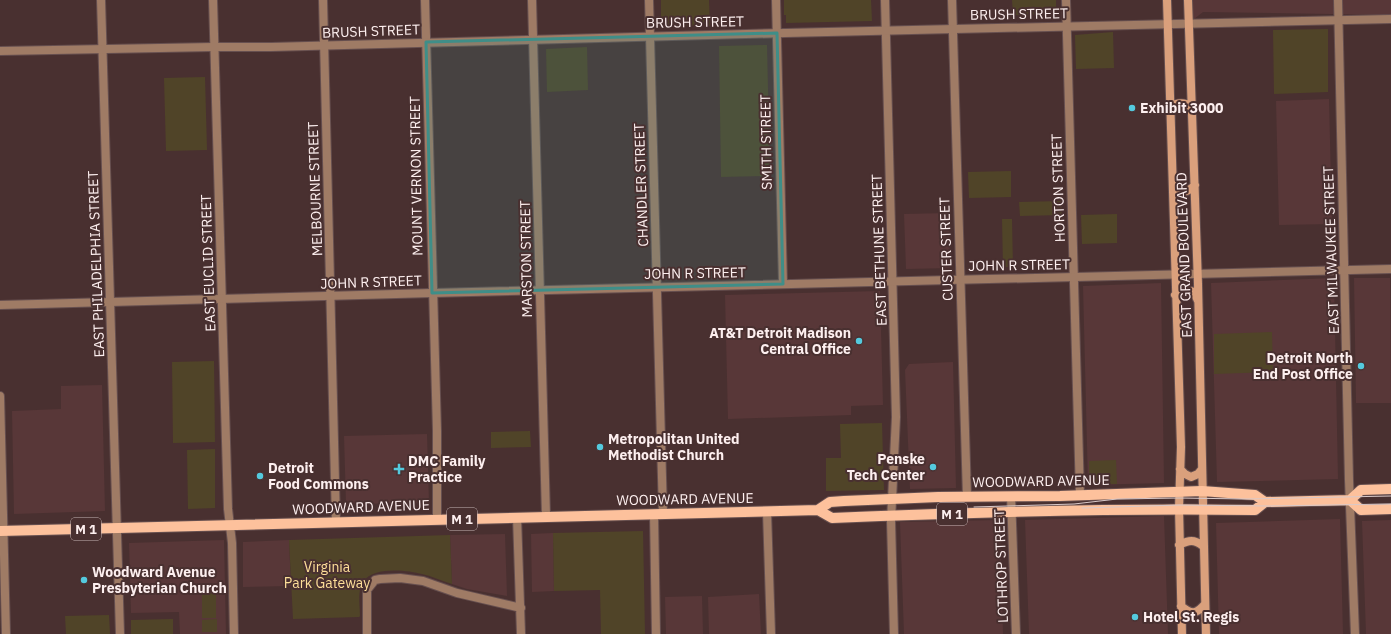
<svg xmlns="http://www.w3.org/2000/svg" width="1391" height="634" font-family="'IBM Plex Sans',sans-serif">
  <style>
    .built { fill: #583738 }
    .green { fill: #504428 }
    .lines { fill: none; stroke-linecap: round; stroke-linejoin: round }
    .minor-casing { stroke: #664f4f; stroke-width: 10 }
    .tertiary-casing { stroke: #664f4f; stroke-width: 10 }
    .secondary-casing { stroke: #664f4f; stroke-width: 10 }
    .primary-casing { stroke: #664f4f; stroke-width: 12 }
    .minor { stroke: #9f7b65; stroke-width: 8 }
    .tertiary { stroke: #9f7b65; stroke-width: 8 }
    .secondary { stroke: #daa07c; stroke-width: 8 }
    .primary { stroke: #fdc19c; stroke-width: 10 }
    .tram { stroke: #d9c9c9; stroke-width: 1 }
    .marked { fill: #3f8e88; fill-opacity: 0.2; stroke: #3f8e88; stroke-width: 3; stroke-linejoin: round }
    .poi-dot { fill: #54cade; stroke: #493030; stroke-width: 1.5 }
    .labels { text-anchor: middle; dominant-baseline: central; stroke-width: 4; stroke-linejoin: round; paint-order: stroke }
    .shield { fill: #493030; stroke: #c7b6b6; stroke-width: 1 }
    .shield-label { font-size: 13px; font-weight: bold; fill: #fdefef }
    .street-label { font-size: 14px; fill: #fdefef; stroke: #493030 }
    .poi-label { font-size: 14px; font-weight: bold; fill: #fdefef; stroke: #493030; text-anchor: start }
    .park-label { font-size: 14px; fill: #fedf99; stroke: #493030 }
  </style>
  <rect width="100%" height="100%" fill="#493030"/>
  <path class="built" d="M 1189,0 L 1391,0 L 1391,15 L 1203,12 L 1189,23 Z
    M 1329,99 L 1332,224 L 1279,225 L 1276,101 Z
    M 949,213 L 950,268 L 906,269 L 904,214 Z
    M 1334,278 L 1338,479 L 1217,482 L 1211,283 Z
    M 1354,278 L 1390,278 L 1391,403 L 1356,403 Z
    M 1161,283 L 1164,483 L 1088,485 L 1083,286 Z
    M 880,291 L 883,405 L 851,406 L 851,415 L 728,419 L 725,295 Z
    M 953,362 L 956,488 L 910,489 L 905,370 L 909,364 Z
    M 102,385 L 105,511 L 14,514 L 12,411 L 61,409 L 61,386 Z
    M 427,434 L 429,503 L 346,504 L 344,436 Z
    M 1164,516 L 1168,634 L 1029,634 L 1025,520 Z
    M 1340,519 L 1343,634 L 1219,634 L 1216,523 Z
    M 1000,520 L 1003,634 L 904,634 L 900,522 Z
    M 1391,520 L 1391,634 L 1366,634 L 1362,521 Z
    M 553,533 L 554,591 L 532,592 L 531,534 Z
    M 505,534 L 507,596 L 467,589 L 452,584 L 450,535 Z
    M 224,540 L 226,634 L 180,634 L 179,612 L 131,613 L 129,543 Z
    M 289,540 L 291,586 L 243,587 L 243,542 Z
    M 759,594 L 761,634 L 709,634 L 708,597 Z
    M 702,596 L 703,634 L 666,634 L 665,597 Z"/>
  <path class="green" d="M 661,0 L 709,0 L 710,26 L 661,25 Z
    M 784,0 L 871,0 L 872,21 L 786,23 L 786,15 L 784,15 Z
    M 1012,0 L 1056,0 L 1056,14 L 1013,15 Z
    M 1328,29 L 1328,92 L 1274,94 L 1273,30 Z
    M 1113,32 L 1114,68 L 1076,69 L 1075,35 Z
    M 767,45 L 770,176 L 721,177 L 719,46 Z
    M 587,47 L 588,90 L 547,92 L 546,49 Z
    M 205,77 L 207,150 L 166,151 L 164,78 Z
    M 1011,171 L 1011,197 L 969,198 L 968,172 Z
    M 1062,201 L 1062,215 L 1020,216 L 1019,202 Z
    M 1117,214 L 1117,243 L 1082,244 L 1081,215 Z
    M 1002,219 L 1012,219 L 1013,267 L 1003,267 Z
    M 1272,332 L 1273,372 L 1214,374 L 1214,334 Z
    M 214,361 L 215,442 L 173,443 L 172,362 Z
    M 882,423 L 884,490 L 826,491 L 826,458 L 841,458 L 840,424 Z
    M 530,431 L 531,447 L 491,448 L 491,432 Z
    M 215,449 L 215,508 L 188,509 L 187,450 Z
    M 1116,460 L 1117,484 L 1089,484 L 1089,461 Z
    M 643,531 L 645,634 L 601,634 L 600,590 L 554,591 L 553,533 Z
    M 450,535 L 452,584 C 442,581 432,576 422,574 C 407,570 373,566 363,582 C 357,591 360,606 360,616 L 359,617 L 293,619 L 289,540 Z
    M 202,593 L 216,593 L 216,618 L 202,618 Z
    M 109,615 L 110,634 L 66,634 L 65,616 Z
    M 173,619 L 173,634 L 131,634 L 131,620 Z
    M 217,619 L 217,632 L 202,632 L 202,620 Z"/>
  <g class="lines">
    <defs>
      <path id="minor" d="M 101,0 L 120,634
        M 213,0 L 228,509 L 232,543 L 234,634
        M 323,0 L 336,522
        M 425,0 L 437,431 L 437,519
        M 532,0 L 546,516
        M 649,0 L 663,514
        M 776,0 L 783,284
        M 885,0 L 896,417 L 891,521 L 894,634
        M 952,0 L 967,497
        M 1066,0 L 1080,495
        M 1338,0 L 1349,480 L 1355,634
        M 0,396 L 6,634
        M 1011,496 L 1016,634
        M 767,512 L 771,634
        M 654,514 L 656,634
        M 517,517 L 521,634
        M 367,634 L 367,590 L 375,580 L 380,579 L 400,578 L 423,581 L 457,593 L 521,608"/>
      <path id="tertiary" d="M 0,51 L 213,47 L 271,47 L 785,33 L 1391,19
        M 0,305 L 432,293 L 1391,269"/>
      <path id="secondary" d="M 1167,0 L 1181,447 L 1179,508 L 1182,634
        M 1188,0 L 1198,284 L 1206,634
        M 1170,107 C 1178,102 1184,102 1192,107
        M 1173,182 L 1177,190 C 1185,193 1189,191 1195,185
        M 1175,295 C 1182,290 1186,289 1194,292 L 1198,301
        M 1180,469 L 1185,474 L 1191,477 L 1198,474 L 1202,469
        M 1179,545 C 1189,540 1194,539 1203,546
        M 1181,606 C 1191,614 1196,615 1205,604"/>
      <path id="primary" d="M 1350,500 L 1361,510 L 1391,509
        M 818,510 L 830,502 L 844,501 L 938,497 L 1060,496 L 1202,491 L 1255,495 L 1265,502
        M 0,531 L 818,510 L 832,518 C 973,512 1114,508 1255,510 L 1265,502 L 1350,500 L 1361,490 L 1391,489"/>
    </defs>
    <use href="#minor" class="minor-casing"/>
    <use href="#tertiary" class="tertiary-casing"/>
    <use href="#secondary" class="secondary-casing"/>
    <use href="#primary" class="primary-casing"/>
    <use href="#minor" class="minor"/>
    <use href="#tertiary" class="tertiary"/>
    <use href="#secondary" class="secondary"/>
    <use href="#primary" class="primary"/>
    <path class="tram" d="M 974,507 L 1074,504 L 1117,499 L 1179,498 L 1247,499 L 1391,496
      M 1082,508 L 1179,505 L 1268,506 L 1391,504"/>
  </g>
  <path class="marked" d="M 777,33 L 783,284 L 432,293 L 426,42 Z"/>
  <g class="poi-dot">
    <circle cx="1132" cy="108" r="4"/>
    <circle cx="859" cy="341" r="4"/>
    <circle cx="1361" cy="366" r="4"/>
    <circle cx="600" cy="447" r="4"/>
    <circle cx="933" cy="467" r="4"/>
    <path d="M397 463h4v4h4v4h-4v4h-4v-4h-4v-4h4z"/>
    <circle cx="260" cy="476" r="4"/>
    <circle cx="84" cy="580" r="4"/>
    <circle cx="1135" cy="617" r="4"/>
  </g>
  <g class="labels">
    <g class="shield">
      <rect x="937" y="503" width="30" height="22" rx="3"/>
      <rect x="447" y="508" width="30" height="22" rx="3"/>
      <rect x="71" y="518" width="30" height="22" rx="3"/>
    </g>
    <g class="shield-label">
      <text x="952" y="514">M 1</text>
      <text x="462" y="519">M 1</text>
      <text x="86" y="529">M 1</text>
    </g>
    <g class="street-label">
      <text transform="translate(1019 14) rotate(-1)">BRUSH STREET</text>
      <text transform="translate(695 22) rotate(-1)">BRUSH STREET</text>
      <text transform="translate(371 31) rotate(-2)">BRUSH STREET</text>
      <text transform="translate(766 142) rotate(-91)">SMITH STREET</text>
      <text transform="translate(416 176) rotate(-91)">MOUNT VERNON STREET</text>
      <text transform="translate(641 185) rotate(-92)">CHANDLER STREET</text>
      <text transform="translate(1058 188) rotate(-92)">HORTON STREET</text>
      <text transform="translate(315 189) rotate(-92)">MELBOURNE STREET</text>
      <text transform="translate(946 249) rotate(-92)">CUSTER STREET</text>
      <text transform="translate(879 250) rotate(-92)">EAST BETHUNE STREET</text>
      <text transform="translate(1331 250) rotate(-92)">EAST MILWAUKEE STREET</text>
      <text transform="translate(1184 255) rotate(-92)">EAST GRAND BOULEVARD</text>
      <text transform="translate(526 259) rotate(-91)">MARSTON STREET</text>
      <text transform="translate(208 263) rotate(-92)">EAST EUCLID STREET</text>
      <text transform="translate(96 264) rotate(-92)">EAST PHILADELPHIA STREET</text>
      <text transform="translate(1019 265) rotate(-1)">JOHN R STREET</text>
      <text transform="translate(695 273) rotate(-1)">JOHN R STREET</text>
      <text transform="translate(371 282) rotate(-2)">JOHN R STREET</text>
      <text transform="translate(1041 481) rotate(-1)">WOODWARD AVENUE</text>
      <text transform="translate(685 499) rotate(-1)">WOODWARD AVENUE</text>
      <text transform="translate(361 507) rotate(-2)">WOODWARD AVENUE</text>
      <text transform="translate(1001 566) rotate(-92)">LOTHROP STREET</text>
    </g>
    <g class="poi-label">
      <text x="1140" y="108">Exhibit 3000</text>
      <text x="851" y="333" text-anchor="end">AT&amp;T Detroit Madison<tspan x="851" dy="16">Central Office</tspan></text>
      <text x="1353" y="358" text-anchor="end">Detroit North<tspan x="1353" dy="16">End Post Office</tspan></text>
      <text x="608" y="439">Metropolitan United<tspan x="608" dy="16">Methodist Church</tspan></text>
      <text x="925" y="459" text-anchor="end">Penske<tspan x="925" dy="16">Tech Center</tspan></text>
      <text x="408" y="461">DMC Family<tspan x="408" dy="16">Practice</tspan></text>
      <text x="268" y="468">Detroit<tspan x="268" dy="16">Food Commons</tspan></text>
      <text x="92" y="572">Woodward Avenue<tspan x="92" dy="16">Presbyterian Church</tspan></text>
      <text x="1143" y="617">Hotel St. Regis</text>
    </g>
    <g class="park-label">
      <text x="327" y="567">Virginia<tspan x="327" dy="16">Park Gateway</tspan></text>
    </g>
  </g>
</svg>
